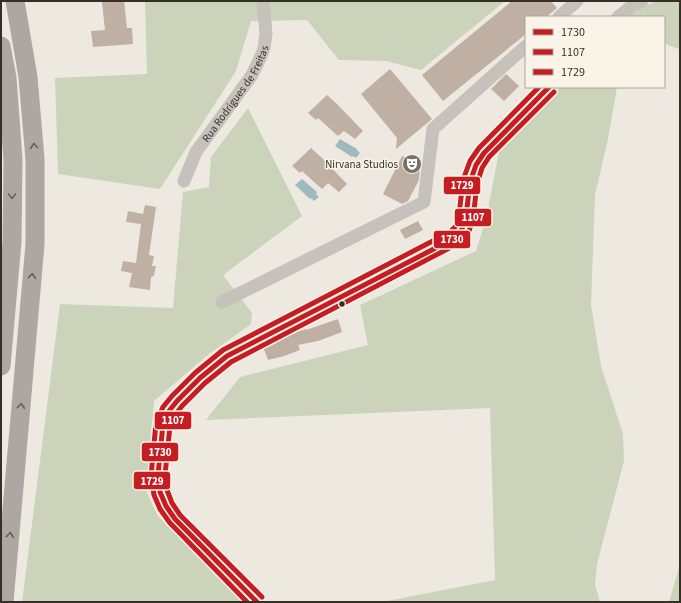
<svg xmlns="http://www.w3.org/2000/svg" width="681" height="603" font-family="'Source Sans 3',sans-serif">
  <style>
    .green { fill: #cbd3bb }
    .water { fill: #9dbbbe }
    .building { fill: #c0afa3 }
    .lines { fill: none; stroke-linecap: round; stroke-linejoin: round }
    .minor { stroke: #c6c1ba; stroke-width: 13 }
    .highway { stroke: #aca7a0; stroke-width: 19 }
    .bus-1-casing { stroke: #faf4e8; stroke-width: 8 }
    .bus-2-casing { stroke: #faf4e8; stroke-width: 8 }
    .bus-3-casing { stroke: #faf4e8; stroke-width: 8 }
    .bus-1 { stroke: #c61d23; stroke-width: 5 }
    .bus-2 { stroke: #c61d23; stroke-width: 5 }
    .bus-3 { stroke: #c61d23; stroke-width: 5 }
    .oneway { stroke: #665e58 }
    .bus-dot { fill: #372e28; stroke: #faf4e8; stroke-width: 1.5 }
    .labels { text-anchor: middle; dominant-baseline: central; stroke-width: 3; stroke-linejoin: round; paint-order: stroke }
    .street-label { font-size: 11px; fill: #372e28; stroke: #faf4e8 }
    .poi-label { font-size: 11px; fill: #372e28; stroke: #faf4e8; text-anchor: end }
    .line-badge { stroke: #faf4e8; stroke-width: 1.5 }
    .badge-label { font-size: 11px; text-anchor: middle; font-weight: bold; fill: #fff }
  </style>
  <rect width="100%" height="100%" fill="#ede9e1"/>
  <path class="green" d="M 145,1 L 505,1 L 421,70 L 386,61 L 339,60 L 307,20 L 251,21 L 236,71 L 160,189 L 58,174 L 55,78 L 147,74 Z
    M 656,1 L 680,1 L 680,49 L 675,48 L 664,43 L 664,17 L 626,17 L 636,10 Z
    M 560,87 L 617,87 L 608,139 L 595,195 L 591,305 L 601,366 L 623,434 L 624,461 L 597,564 L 595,584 L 600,602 L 382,602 L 495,580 L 490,408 L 206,420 L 240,377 L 368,345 L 360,305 L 476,251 L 486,219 L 499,152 Z
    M 248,108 L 302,216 L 223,275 L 252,313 L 251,324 L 209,354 L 154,401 L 147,493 L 158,516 L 242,602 L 22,602 L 60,304 L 173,308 L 183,192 L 209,187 L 211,157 Z
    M 680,564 L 680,602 L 669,602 Z"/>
  <path class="water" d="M 340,139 L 357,149 L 357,150 L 360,153 L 356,158 L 353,156 L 352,157 L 335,146 Z
    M 302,179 L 317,192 L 316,194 L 319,197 L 314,201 L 311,198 L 310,199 L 295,185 Z"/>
  <path class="building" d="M 124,1 L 127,28 L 132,28 L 133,44 L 93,47 L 91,31 L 105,30 L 102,2 Z
    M 512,1 L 551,1 L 557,8 L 546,17 L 526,17 L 526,34 L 443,101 L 422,75 Z
    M 390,69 L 432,119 L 396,149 L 397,138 L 361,94 Z
    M 506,74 L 519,86 L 504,101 L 491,89 Z
    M 327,95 L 338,105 L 363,131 L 355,139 L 344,131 L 338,136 L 318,118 L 316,120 L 308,113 Z
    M 311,148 L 322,158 L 347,184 L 339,192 L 328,183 L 322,189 L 302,171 L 300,173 L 292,166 Z
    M 402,156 L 420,165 L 419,180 L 408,201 L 402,204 L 383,194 Z
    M 145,205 L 156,207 L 149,255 L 154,256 L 152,266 L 156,266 L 154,276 L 151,277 L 150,290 L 129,287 L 132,273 L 121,271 L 123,261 L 136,263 L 139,240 L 141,224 L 126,222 L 128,211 L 143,214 Z
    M 418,221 L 423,230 L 405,239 L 400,230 Z
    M 338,319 L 342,332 L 318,341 L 298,345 L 300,350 L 284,356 L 268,360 L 263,347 L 273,345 L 272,341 L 278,338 L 306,329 L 306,330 Z"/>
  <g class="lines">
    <g class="minor">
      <path d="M 559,17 L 577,1"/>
      <path d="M 618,17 L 633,5 L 642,1"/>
      <path id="s1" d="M 184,181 L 196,152 L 252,75 L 262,54 L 264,48 L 266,34 L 263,1"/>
      <path d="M 222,302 L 424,202 L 433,129 L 526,46"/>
      <path d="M 257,602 L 175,519 L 166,506 L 160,492 L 158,475 L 163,424 L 169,411 L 177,401 L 200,378 L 227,356 L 259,339 L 455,238 L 462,229 L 466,217 L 470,182 L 476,165 L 484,153 L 549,87"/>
    </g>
    <path class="highway" d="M 1,46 L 7,78 L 13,160 L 12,242 L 1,366
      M 4,602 L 35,244 L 35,159 L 28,77 L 15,1"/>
    <defs>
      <path id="bus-1" d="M 257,602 L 175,519 L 166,506 L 160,492 L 158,475 L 163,424 L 169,411 L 177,401 L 200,378 L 227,356 L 455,238 L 462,229 L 466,217 L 470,182 L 476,165 L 484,153 L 549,87"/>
      <path id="bus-2" d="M 262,597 L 180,515 L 172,503 L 167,490 L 165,475 L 170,426 L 175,415 L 182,406 L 205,383 L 231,362 L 459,243 L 469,231 L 473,219 L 477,184 L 482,168 L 489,157 L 554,92"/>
      <path id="bus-3" d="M 247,602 L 170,523 L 160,509 L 154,495 L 151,476 L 156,423 L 163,407 L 172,396 L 195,373 L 223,350 L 450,232 L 456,226 L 459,215 L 463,180 L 470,161 L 479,148 L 539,87"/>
    </defs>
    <use href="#bus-1" class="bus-1-casing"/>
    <use href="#bus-2" class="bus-2-casing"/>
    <use href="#bus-3" class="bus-3-casing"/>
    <use href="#bus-1" class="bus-1"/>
    <use href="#bus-2" class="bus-2"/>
    <use href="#bus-3" class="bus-3"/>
  </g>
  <defs><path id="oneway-chevron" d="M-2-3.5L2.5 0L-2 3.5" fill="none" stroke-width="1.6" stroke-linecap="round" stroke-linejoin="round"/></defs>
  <g class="oneway">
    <use href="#oneway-chevron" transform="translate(34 146) rotate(-95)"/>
    <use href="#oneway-chevron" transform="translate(12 196) rotate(91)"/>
    <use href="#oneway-chevron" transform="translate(32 276) rotate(-85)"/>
    <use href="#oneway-chevron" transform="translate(21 406) rotate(-85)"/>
    <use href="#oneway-chevron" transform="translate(10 535) rotate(-85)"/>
  </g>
  <defs>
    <symbol id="theatre-disc" viewBox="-11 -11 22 22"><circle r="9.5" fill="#776f69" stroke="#faf4e8"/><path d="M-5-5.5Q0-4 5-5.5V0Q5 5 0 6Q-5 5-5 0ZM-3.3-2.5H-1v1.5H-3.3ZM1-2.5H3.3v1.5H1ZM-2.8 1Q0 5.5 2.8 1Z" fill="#fff"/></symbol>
  </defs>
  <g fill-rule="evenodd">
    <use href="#theatre-disc" x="401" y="153" width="22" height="22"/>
  </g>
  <circle class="bus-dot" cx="342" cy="304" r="3.5"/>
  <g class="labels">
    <g class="street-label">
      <text stroke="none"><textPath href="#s1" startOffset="102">Rua Rodrigues de Freitas</textPath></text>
    </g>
    <g class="poi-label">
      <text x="398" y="164">Nirvana Studios</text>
    </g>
  </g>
  <g class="line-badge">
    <rect x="443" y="176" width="38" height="19" rx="4" fill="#c61d23"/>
    <rect x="454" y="208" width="38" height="19" rx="4" fill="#c61d23"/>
    <rect x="433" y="230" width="38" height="19" rx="4" fill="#c61d23"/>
    <rect x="154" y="411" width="38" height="19" rx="4" fill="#c61d23"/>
    <rect x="141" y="442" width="38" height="20" rx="4" fill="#c61d23"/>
    <rect x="133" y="471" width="38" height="19" rx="4" fill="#c61d23"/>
  </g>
  <g class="badge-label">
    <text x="462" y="189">1729</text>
    <text x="473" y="221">1107</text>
    <text x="452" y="243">1730</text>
    <text x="173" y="424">1107</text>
    <text x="160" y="456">1730</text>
    <text x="152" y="485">1729</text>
  </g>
  <rect width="681" height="603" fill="none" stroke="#372e28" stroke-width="4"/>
  <rect x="525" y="16" width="140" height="72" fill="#faf4e8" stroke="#aca59b"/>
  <rect x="533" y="29" width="20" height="6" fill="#c61d23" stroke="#aca59b"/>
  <text x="561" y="36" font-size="12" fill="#372e28">1730</text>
  <rect x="533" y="49" width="20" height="6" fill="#c61d23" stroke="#aca59b"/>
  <text x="561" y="56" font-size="12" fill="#372e28">1107</text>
  <rect x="533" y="69" width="20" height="6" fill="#c61d23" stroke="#aca59b"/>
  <text x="561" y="76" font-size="12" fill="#372e28">1729</text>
</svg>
